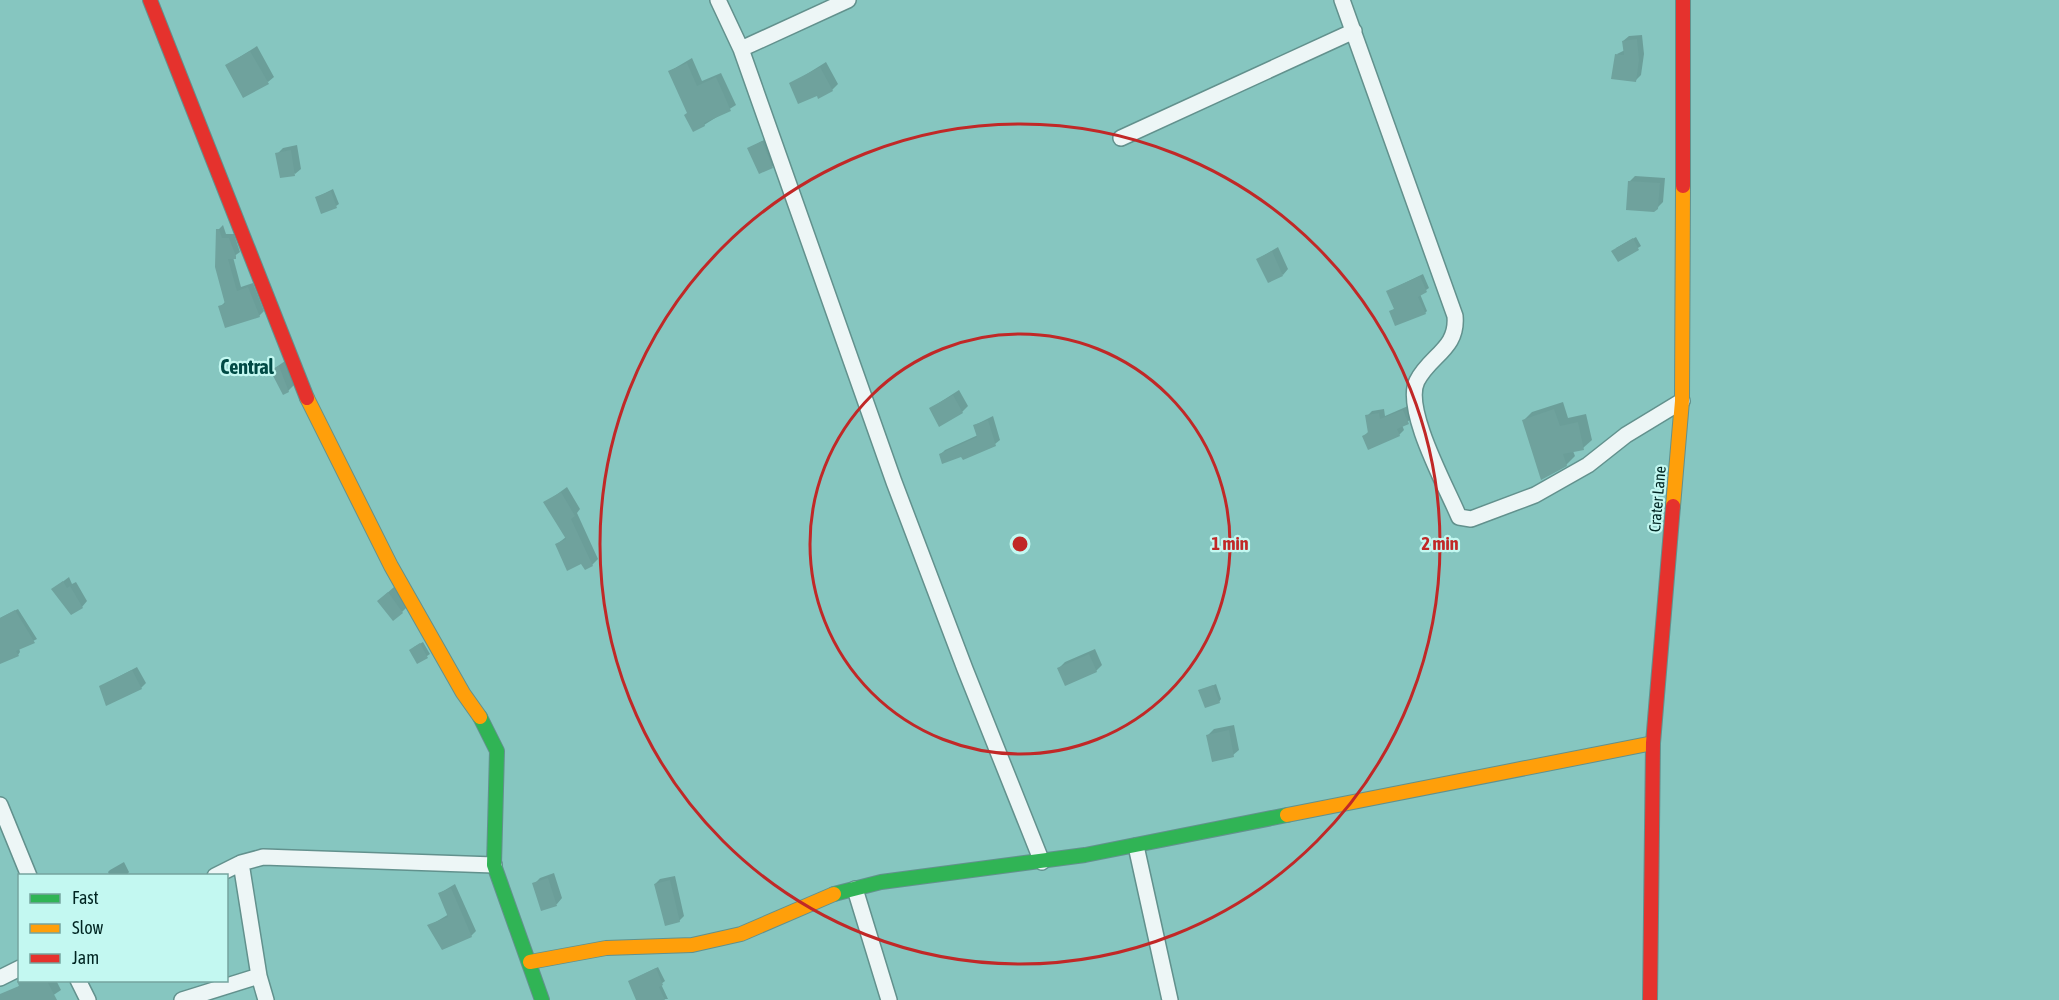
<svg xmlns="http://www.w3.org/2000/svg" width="2059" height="1000" font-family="'Asap Condensed',sans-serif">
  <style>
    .shadow { fill: #0003 }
    .building { fill: #6fa29d }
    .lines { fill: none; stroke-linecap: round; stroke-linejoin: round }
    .street-casing { stroke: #62918d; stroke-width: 18 }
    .fast-casing { stroke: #62918d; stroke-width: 16 }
    .slow-casing { stroke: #62918d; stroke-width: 16 }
    .jam-casing { stroke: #62918d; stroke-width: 16 }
    .street { stroke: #edf6f6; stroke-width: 15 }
    .fast { stroke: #30b455; stroke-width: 14 }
    .slow { stroke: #ff9f0a; stroke-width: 14 }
    .jam { stroke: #e5322d; stroke-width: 14 }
    .ring { fill: none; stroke: #c12827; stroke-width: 3 }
    .labels { text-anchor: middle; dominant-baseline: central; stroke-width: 4.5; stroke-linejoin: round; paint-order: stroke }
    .street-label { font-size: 16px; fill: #002522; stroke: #c3f8f1 }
    .quarter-label { font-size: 20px; font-weight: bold; fill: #004a45; stroke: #c3f8f1 }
    .centre { fill: #c12827; stroke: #c3f8f1; stroke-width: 3 }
    .ring-label { font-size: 18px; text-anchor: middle; font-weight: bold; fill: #c12827; stroke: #c3f8f1; stroke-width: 4.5; stroke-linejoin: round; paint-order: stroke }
  </style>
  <rect width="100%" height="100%" fill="#86c6c0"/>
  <path class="shadow" d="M 1642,35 L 1644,54 L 1641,75 L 1635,81 L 1617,54 L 1625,50 L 1623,41 L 1629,36 Z
    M 257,46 L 274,77 L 268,82 L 227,65 Z
    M 692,58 L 702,81 L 721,73 L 736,105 L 704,125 L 688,112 L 670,71 Z
    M 826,62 L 838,84 L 832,90 L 817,94 L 791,84 Z
    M 764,140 L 774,164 L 772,167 L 748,149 Z
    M 297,145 L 301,169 L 295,174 L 277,154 L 283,148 Z
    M 1635,176 L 1665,178 L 1663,202 L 1657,208 L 1629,182 Z
    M 333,189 L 339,204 L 336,206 L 317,197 Z
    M 223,225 L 226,234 L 234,234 L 240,252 L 233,257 L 241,287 L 253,283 L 264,311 L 259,316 L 220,307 L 225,302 L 218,230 Z
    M 1636,237 L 1641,246 L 1619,260 L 1616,248 Z
    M 1278,247 L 1288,269 L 1283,275 L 1258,259 Z
    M 1423,274 L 1429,288 L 1420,294 L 1427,311 L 1425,313 L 1391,311 L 1396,308 L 1388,291 Z
    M 285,361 L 294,385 L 288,391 L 272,370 Z
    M 959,390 L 968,406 L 962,412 L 931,408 Z
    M 1563,402 L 1568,418 L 1586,414 L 1592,440 L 1583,448 L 1573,451 L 1575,456 L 1566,465 L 1523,421 L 1532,412 Z
    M 1408,406 L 1413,418 L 1402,425 L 1404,430 L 1399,435 L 1364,436 L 1369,431 L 1367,416 L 1372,411 L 1384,409 L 1385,416 Z
    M 993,416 L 1000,440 L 995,444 L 962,455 L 941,454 L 945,450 L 978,435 L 975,425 Z
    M 567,487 L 580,509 L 577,513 L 598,559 L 592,565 L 582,562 L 557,544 L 566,537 L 545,503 Z
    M 69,577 L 72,584 L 76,582 L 87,601 L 82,607 L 53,589 Z
    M 394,587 L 408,606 L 402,612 L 385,595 Z
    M 18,609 L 37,639 L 19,648 L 20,652 L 18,655 L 0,661 L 0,618 Z
    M 423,642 L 430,654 L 418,662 L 414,647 Z
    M 1095,649 L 1102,665 L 1096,671 L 1059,668 L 1065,662 Z
    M 137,667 L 146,683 L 141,688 L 101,686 Z
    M 1216,684 L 1221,699 L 1219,702 L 1200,691 Z
    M 1234,725 L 1239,750 L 1233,755 L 1208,735 L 1214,729 Z
    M 124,862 L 129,872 L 127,875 L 110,876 L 108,872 L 110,870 Z
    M 554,873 L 562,898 L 557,904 L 542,909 L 534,884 L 540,878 Z
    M 675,876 L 684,916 L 679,921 L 655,884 L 660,879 Z
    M 455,884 L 476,931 L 471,936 L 429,926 L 449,914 L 440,893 Z
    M 658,967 L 665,981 L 661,984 L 668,999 L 638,1000 L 630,981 Z
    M 25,980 L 56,980 L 61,990 L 46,1000 L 23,1000 L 17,988 Z"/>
  <path class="building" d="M 1637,39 L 1639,60 L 1636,82 L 1611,79 L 1615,54 L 1624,55 L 1622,41 Z
    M 250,51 L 269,84 L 243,98 L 225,65 Z
    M 687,63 L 697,86 L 716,77 L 731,111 L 704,123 L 705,126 L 693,132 L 684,115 L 687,113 L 668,71 Z
    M 820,67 L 833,91 L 818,99 L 817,96 L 798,104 L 789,83 Z
    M 762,141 L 773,168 L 759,174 L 747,148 Z
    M 291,150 L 295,176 L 280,178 L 275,153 Z
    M 1628,181 L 1660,183 L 1658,209 L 1654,212 L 1626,210 Z
    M 331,191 L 337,208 L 321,214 L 315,197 Z
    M 216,229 L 219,229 L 222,238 L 229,238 L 236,256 L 236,259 L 228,259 L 237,291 L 248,287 L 260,317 L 225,328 L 218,306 L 225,304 L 215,267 Z
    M 1633,238 L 1639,250 L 1618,262 L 1611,251 Z
    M 1272,251 L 1283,276 L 1268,283 L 1256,259 Z
    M 1420,276 L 1427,292 L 1418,297 L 1426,314 L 1395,326 L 1389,311 L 1394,309 L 1386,291 Z
    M 279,366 L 289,392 L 283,395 L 270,370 Z
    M 953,395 L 963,413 L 939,427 L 929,408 Z
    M 1554,409 L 1560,426 L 1578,422 L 1584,450 L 1563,454 L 1567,466 L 1541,480 L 1522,420 Z
    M 1403,410 L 1409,424 L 1397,429 L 1400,436 L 1368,450 L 1362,436 L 1368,433 L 1365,415 L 1379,413 L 1380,419 Z
    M 988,420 L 996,446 L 963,460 L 961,457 L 942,464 L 939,454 L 977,437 L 973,425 Z
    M 561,492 L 575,516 L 571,519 L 593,566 L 585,570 L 581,564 L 567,571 L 555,544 L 566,539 L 543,502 Z
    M 63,581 L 67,588 L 70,586 L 83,608 L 71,615 L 51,589 Z
    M 388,592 L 403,613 L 393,621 L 377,601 Z
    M 15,610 L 35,643 L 16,651 L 19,656 L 0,664 L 0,618 Z
    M 420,643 L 428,658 L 417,664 L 409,650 Z
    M 1089,654 L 1097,672 L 1065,686 L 1057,668 Z
    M 132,670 L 142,689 L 106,706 L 99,686 Z
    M 1213,685 L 1220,703 L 1205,708 L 1198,690 Z
    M 1229,730 L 1234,757 L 1212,762 L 1206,735 Z
    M 548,878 L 557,906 L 541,911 L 532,883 Z
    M 670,880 L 680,922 L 665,926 L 654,884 Z
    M 451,888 L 472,937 L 442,950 L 427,925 L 448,917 L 438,893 Z
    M 656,968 L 663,985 L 659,987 L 665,1000 L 636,1000 L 628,981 Z
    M 17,981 L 47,981 L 57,1000 L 0,1000 L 0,994 L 19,986 Z"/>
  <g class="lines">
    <defs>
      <path id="street" d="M 718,0 L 741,49 L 894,482 L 965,669 L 1042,862
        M 1342,0 L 1455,316 C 1458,349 1430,355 1417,381 C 1403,409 1447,488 1459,517 L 1471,519 L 1535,495 L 1588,465 L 1626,435 L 1682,401
        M 741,49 L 848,0
        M 1121,138 L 1354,31
        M 0,805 L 29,876
        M 1136,846 L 1170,1000
        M 241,863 L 259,976 L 266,1000
        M 215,876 L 241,863 L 263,857 L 494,865
        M 855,889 L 889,1000
        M 0,978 L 20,968
        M 78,980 L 88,1000
        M 182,1000 L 259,976"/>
      <path id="fast" d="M 480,717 L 497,751 L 494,865 L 542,1000
        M 834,894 L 881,882 L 1085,855 L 1287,815"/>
      <path id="slow" d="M 307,398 L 391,566 L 463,693 L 480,717
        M 1673,506 L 1682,401 L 1683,186
        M 1287,815 L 1653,743
        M 530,962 L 606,948 L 692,945 L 741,934 L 834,894"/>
      <path id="jam" d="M 150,0 L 307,398
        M 1683,186 L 1683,0
        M 1650,1000 L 1653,743 L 1673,506"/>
    </defs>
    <use href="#street" class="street-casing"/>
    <use href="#fast" class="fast-casing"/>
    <use href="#slow" class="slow-casing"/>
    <use href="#jam" class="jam-casing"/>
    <use href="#street" class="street"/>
    <use href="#fast" class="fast"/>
    <use href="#slow" class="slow"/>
    <use href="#jam" class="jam"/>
  </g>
  <g class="ring">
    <circle cx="1020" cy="544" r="210"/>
    <circle cx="1020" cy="544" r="420"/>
  </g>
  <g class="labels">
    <g class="street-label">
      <text transform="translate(1657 499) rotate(-85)">Crater Lane</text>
    </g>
    <g class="quarter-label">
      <text x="247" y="366">Central</text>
    </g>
  </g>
  <circle cx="1020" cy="544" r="9" class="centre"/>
  <g class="ring-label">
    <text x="1230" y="550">1 min</text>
    <text x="1440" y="550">2 min</text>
  </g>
  <rect x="18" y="874" width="210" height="108" fill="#c3f8f1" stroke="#75a49e" stroke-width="1.5"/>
  <rect x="30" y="894" width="30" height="9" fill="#30b455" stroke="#75a49e" stroke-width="1.5"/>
  <text x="72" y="904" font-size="18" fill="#002522">Fast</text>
  <rect x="30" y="924" width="30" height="9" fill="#ff9f0a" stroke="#75a49e" stroke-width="1.5"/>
  <text x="72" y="934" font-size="18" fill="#002522">Slow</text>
  <rect x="30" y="954" width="30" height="9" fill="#e5322d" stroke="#75a49e" stroke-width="1.5"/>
  <text x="72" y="964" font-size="18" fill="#002522">Jam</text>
</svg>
